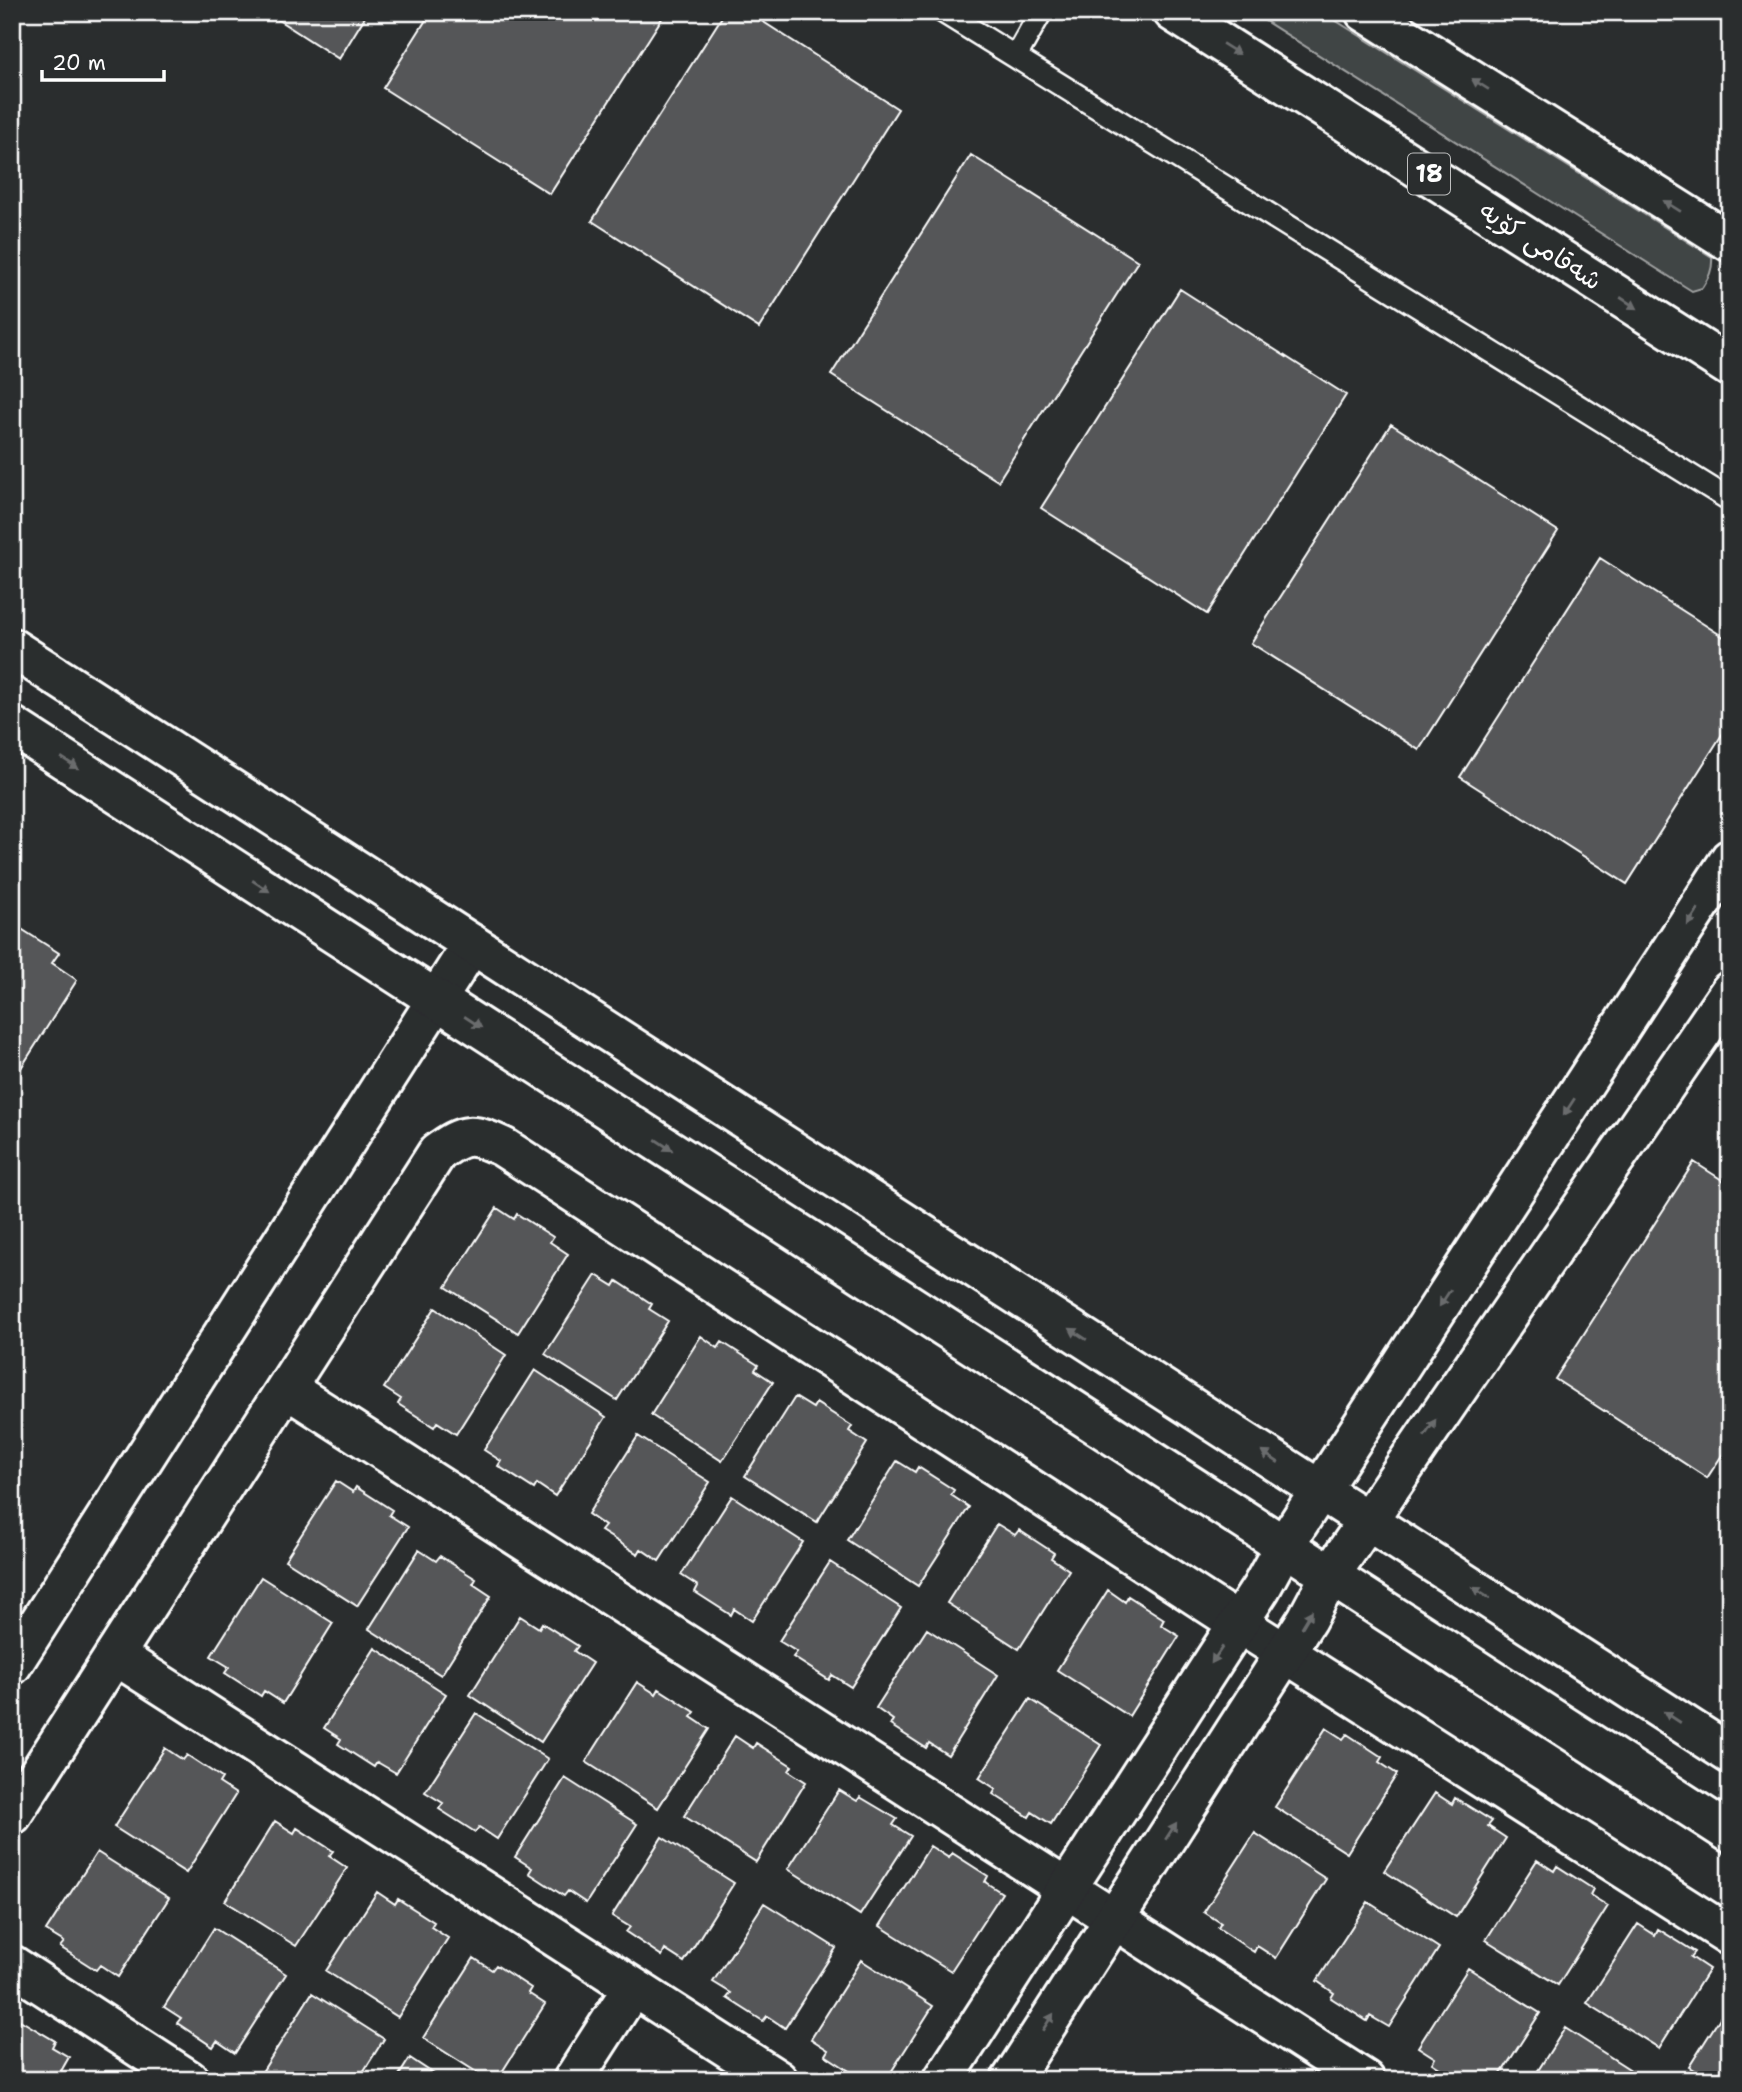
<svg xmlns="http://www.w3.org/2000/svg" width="1742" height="2092" font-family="'Shantell Sans','Playpen Sans Arabic',sans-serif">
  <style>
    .green { fill: #414445; stroke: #a0a2a2; stroke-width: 2 }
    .building { fill: #555758; stroke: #fff; stroke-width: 2 }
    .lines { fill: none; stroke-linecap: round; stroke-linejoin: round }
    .lane-casing { stroke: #fff; stroke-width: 26 }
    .street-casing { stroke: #fff; stroke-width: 44 }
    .secondary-casing { stroke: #fff; stroke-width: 44 }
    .highway-casing { stroke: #fff; stroke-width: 44 }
    .lane { stroke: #2a2d2e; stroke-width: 21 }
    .street { stroke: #2a2d2e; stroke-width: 38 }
    .secondary { stroke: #2a2d2e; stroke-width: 38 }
    .highway { stroke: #2a2d2e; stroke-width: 38 }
    .oneway { fill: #6a6c6d }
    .labels { text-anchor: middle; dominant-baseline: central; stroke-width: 5; stroke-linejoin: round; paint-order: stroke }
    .shield { fill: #2a2d2e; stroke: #bfc0c0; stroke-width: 2 }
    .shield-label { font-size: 24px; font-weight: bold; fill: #fff }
    .street-label { font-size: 26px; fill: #fff; stroke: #2a2d2e }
  </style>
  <rect width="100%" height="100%" fill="#2a2d2e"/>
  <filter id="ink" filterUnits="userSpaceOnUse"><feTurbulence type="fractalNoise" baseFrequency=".0143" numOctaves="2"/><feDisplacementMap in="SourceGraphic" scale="14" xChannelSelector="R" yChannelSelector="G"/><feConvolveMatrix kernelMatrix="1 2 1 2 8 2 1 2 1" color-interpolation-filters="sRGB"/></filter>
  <g filter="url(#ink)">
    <path class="green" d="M 1251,12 L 1322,12 L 1712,257 C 1713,270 1709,277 1702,288 L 1692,291 Z"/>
    <path class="building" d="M 266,12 L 368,12 L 339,59 Z
      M 431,12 L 666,12 L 550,194 L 383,88 Z
      M 725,12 L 748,12 L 898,109 L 759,328 L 592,221 Z
      M 971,155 L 1138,261 L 998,481 L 831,375 Z
      M 1180,289 L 1346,395 L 1207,614 L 1041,508 Z
      M 1391,424 L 1558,531 L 1419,750 L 1251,643 Z
      M 1600,558 L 1730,641 L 1730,722 L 1627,884 L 1460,777 Z
      M 12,923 L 59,953 L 52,963 L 77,980 L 12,1082 Z
      M 1694,1162 L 1730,1185 L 1730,1443 L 1707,1478 L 1555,1379 Z
      M 497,1208 L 514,1219 L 517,1214 L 553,1237 L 550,1242 L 568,1254 L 518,1333 L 446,1287 Z
      M 596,1275 L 614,1286 L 617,1281 L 652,1304 L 649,1309 L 668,1321 L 617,1400 L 545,1354 Z
      M 435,1308 L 506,1355 L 456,1434 L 437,1422 L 434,1427 L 398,1404 L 401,1399 L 384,1388 Z
      M 701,1336 L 718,1348 L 722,1342 L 758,1365 L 755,1370 L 773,1382 L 722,1461 L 651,1415 Z
      M 535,1370 L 606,1417 L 555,1496 L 537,1484 L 534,1489 L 498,1466 L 501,1461 L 484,1450 Z
      M 795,1397 L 813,1408 L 816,1403 L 852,1426 L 849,1431 L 867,1443 L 817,1522 L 745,1476 Z
      M 638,1436 L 710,1482 L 659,1561 L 641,1549 L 638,1554 L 601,1531 L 605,1526 L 588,1514 Z
      M 897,1461 L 915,1472 L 918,1467 L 954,1490 L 951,1495 L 969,1507 L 918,1586 L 847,1540 Z
      M 336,1481 L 353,1492 L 356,1487 L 392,1510 L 389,1515 L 408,1527 L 357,1606 L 285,1560 Z
      M 732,1496 L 803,1542 L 752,1621 L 734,1609 L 731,1615 L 695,1592 L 698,1586 L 681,1575 Z
      M 997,1524 L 1015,1535 L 1019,1530 L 1054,1553 L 1051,1558 L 1069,1570 L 1019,1649 L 947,1603 Z
      M 419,1550 L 436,1561 L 440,1556 L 476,1579 L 473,1584 L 491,1596 L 441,1675 L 369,1629 Z
      M 830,1562 L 901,1608 L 851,1687 L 832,1675 L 829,1680 L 793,1657 L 797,1652 L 779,1641 Z
      M 261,1577 L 333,1623 L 283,1703 L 264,1691 L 261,1696 L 225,1673 L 229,1667 L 211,1656 Z
      M 1108,1590 L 1125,1602 L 1128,1596 L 1164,1619 L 1161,1625 L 1179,1636 L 1129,1716 L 1057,1670 Z
      M 520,1616 L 539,1628 L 542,1623 L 578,1646 L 574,1651 L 592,1663 L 541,1742 L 470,1695 Z
      M 927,1629 L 998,1675 L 948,1755 L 929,1743 L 926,1748 L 890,1725 L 893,1720 L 876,1708 Z
      M 375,1648 L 446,1694 L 396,1773 L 377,1762 L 374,1767 L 338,1744 L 341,1739 L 324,1728 Z
      M 637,1682 L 656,1694 L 659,1689 L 695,1712 L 691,1717 L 709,1729 L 658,1808 L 586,1762 Z
      M 1030,1699 L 1101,1745 L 1051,1824 L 1032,1812 L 1029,1817 L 993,1794 L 996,1789 L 979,1778 Z
      M 476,1713 L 548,1759 L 497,1839 L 479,1827 L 475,1832 L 439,1809 L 443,1803 L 425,1792 Z
      M 1326,1728 L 1343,1739 L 1347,1734 L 1382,1757 L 1379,1762 L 1397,1774 L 1347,1853 L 1275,1807 Z
      M 735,1736 L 753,1748 L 756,1743 L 792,1766 L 789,1771 L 806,1782 L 756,1862 L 684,1816 Z
      M 165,1748 L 183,1760 L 187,1755 L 222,1778 L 219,1783 L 236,1794 L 186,1873 L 114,1827 Z
      M 565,1778 L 637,1824 L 586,1903 L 568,1891 L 564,1896 L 529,1873 L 532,1868 L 515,1857 Z
      M 839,1790 L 857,1801 L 860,1797 L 897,1819 L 893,1825 L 911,1836 L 860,1915 L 788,1869 Z
      M 1435,1793 L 1452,1804 L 1455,1798 L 1492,1821 L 1488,1826 L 1506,1838 L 1456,1917 L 1384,1871 Z
      M 275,1821 L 294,1833 L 297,1828 L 333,1851 L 329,1856 L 347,1868 L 296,1946 L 225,1901 Z
      M 1255,1833 L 1326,1879 L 1276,1958 L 1257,1946 L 1254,1952 L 1218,1928 L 1221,1923 L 1204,1912 Z
      M 662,1837 L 734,1883 L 684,1962 L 665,1950 L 662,1956 L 626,1932 L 630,1927 L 612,1916 Z
      M 930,1846 L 949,1858 L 952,1853 L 988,1876 L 985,1882 L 1002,1893 L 951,1971 L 880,1926 Z
      M 97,1852 L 169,1898 L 118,1977 L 100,1965 L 96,1970 L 60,1947 L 64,1942 L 46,1931 Z
      M 1537,1860 L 1554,1871 L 1557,1866 L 1593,1889 L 1590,1895 L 1608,1906 L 1558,1985 L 1486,1940 Z
      M 377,1892 L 395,1904 L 398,1899 L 434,1922 L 431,1927 L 448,1938 L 398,2017 L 326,1971 Z
      M 1368,1902 L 1439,1948 L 1389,2027 L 1370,2016 L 1367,2021 L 1331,1998 L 1334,1993 L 1317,1981 Z
      M 764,1903 L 836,1948 L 785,2028 L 767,2016 L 763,2021 L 727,1998 L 731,1993 L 713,1982 Z
      M 1638,1924 L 1655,1935 L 1658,1929 L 1695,1952 L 1691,1957 L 1709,1969 L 1659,2048 L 1587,2003 Z
      M 214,1928 L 286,1974 L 235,2053 L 217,2041 L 213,2047 L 177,2023 L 181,2018 L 164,2007 Z
      M 474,1958 L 492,1970 L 496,1965 L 531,1988 L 528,1993 L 545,2004 L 497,2080 L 489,2080 L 423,2038 Z
      M 861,1960 L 933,2006 L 886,2080 L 874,2080 L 864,2073 L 860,2078 L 825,2055 L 828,2050 L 811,2039 Z
      M 1468,1968 L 1540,2013 L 1497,2080 L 1458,2080 L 1432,2063 L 1435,2058 L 1418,2047 Z
      M 312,1993 L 384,2039 L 358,2080 L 274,2080 L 262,2072 Z
      M 1730,2002 L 1730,2080 L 1710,2080 L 1689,2067 Z
      M 18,2019 L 55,2041 L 52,2047 L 69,2057 L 56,2080 L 12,2080 L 12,2022 L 15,2024 Z
      M 1565,2028 L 1637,2074 L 1633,2080 L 1532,2080 Z
      M 410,2058 L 443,2080 L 396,2080 Z"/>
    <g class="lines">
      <defs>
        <path id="lane" d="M 943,12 L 1730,500
          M 1016,56 L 1041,12"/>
        <path id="street" d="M 286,1388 L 1365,2080
          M 115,1655 L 778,2080
          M 12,1665 L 472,944
          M 12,1815 L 437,1153 C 465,1132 472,1133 503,1147 L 1238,1623 L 1730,1936
          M 12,1965 L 189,2080
          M 573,2080 L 633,1987"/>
        <path id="secondary" d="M 12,648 L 1730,1754
          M 12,726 L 1730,1833
          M 943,2080 L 1261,1588 L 1285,1544 L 1730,859
          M 1011,2080 L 1307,1619 L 1331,1574 L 1730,991"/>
        <path id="highway" d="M 1173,12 L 1730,367
          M 1365,12 L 1730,242"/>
      </defs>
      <use href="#lane" class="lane-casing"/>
      <use href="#street" class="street-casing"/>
      <use href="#secondary" class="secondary-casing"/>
      <use href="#highway" class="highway-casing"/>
      <use href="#lane" class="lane"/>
      <use href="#street" class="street"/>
      <use href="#secondary" class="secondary"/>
      <use href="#highway" class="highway"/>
    </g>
    <defs><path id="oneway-solid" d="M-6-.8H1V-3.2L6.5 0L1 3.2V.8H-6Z" transform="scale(1.75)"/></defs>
    <g class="oneway">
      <use href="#oneway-solid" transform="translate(1231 49) rotate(32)"/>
      <use href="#oneway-solid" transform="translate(1480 84) rotate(-148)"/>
      <use href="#oneway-solid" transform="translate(1672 206) rotate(-148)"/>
      <use href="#oneway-solid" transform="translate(1629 303) rotate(33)"/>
      <use href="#oneway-solid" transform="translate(70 763) rotate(33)"/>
      <use href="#oneway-solid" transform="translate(261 886) rotate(33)"/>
      <use href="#oneway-solid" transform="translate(1693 917) rotate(123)"/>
      <use href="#oneway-solid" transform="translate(473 1022) rotate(33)"/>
      <use href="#oneway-solid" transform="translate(1569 1107) rotate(123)"/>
      <use href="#oneway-solid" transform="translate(664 1145) rotate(33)"/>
      <use href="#oneway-solid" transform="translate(1445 1298) rotate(123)"/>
      <use href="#oneway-solid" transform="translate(1078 1334) rotate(-147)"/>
      <use href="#oneway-solid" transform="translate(1430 1428) rotate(-56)"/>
      <use href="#oneway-solid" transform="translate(1270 1457) rotate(-147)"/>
      <use href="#oneway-solid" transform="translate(1481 1593) rotate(-147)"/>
      <use href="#oneway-solid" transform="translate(1307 1619) rotate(-59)"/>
      <use href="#oneway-solid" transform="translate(1217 1655) rotate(124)"/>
      <use href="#oneway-solid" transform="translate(1672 1717) rotate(-147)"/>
      <use href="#oneway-solid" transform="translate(1171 1831) rotate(-57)"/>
      <use href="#oneway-solid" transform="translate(1048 2022) rotate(-57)"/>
    </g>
  </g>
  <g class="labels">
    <rect class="shield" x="1408" y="153.5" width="42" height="41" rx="5"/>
    <g class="shield-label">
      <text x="1429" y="174">18</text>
    </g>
    <g class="street-label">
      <text transform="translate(1541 245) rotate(33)">شەقامی کۆیە</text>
    </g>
  </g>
  <rect width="1742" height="2092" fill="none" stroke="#2a2d2e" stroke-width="42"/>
  <rect x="21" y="21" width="1700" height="2050" fill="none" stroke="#fff" stroke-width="2.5" filter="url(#ink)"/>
  <path d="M42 70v10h122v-10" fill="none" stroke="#ffffff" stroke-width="3.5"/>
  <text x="52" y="70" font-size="21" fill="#ffffff" stroke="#2a2d2e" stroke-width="5" paint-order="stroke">20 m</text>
</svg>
